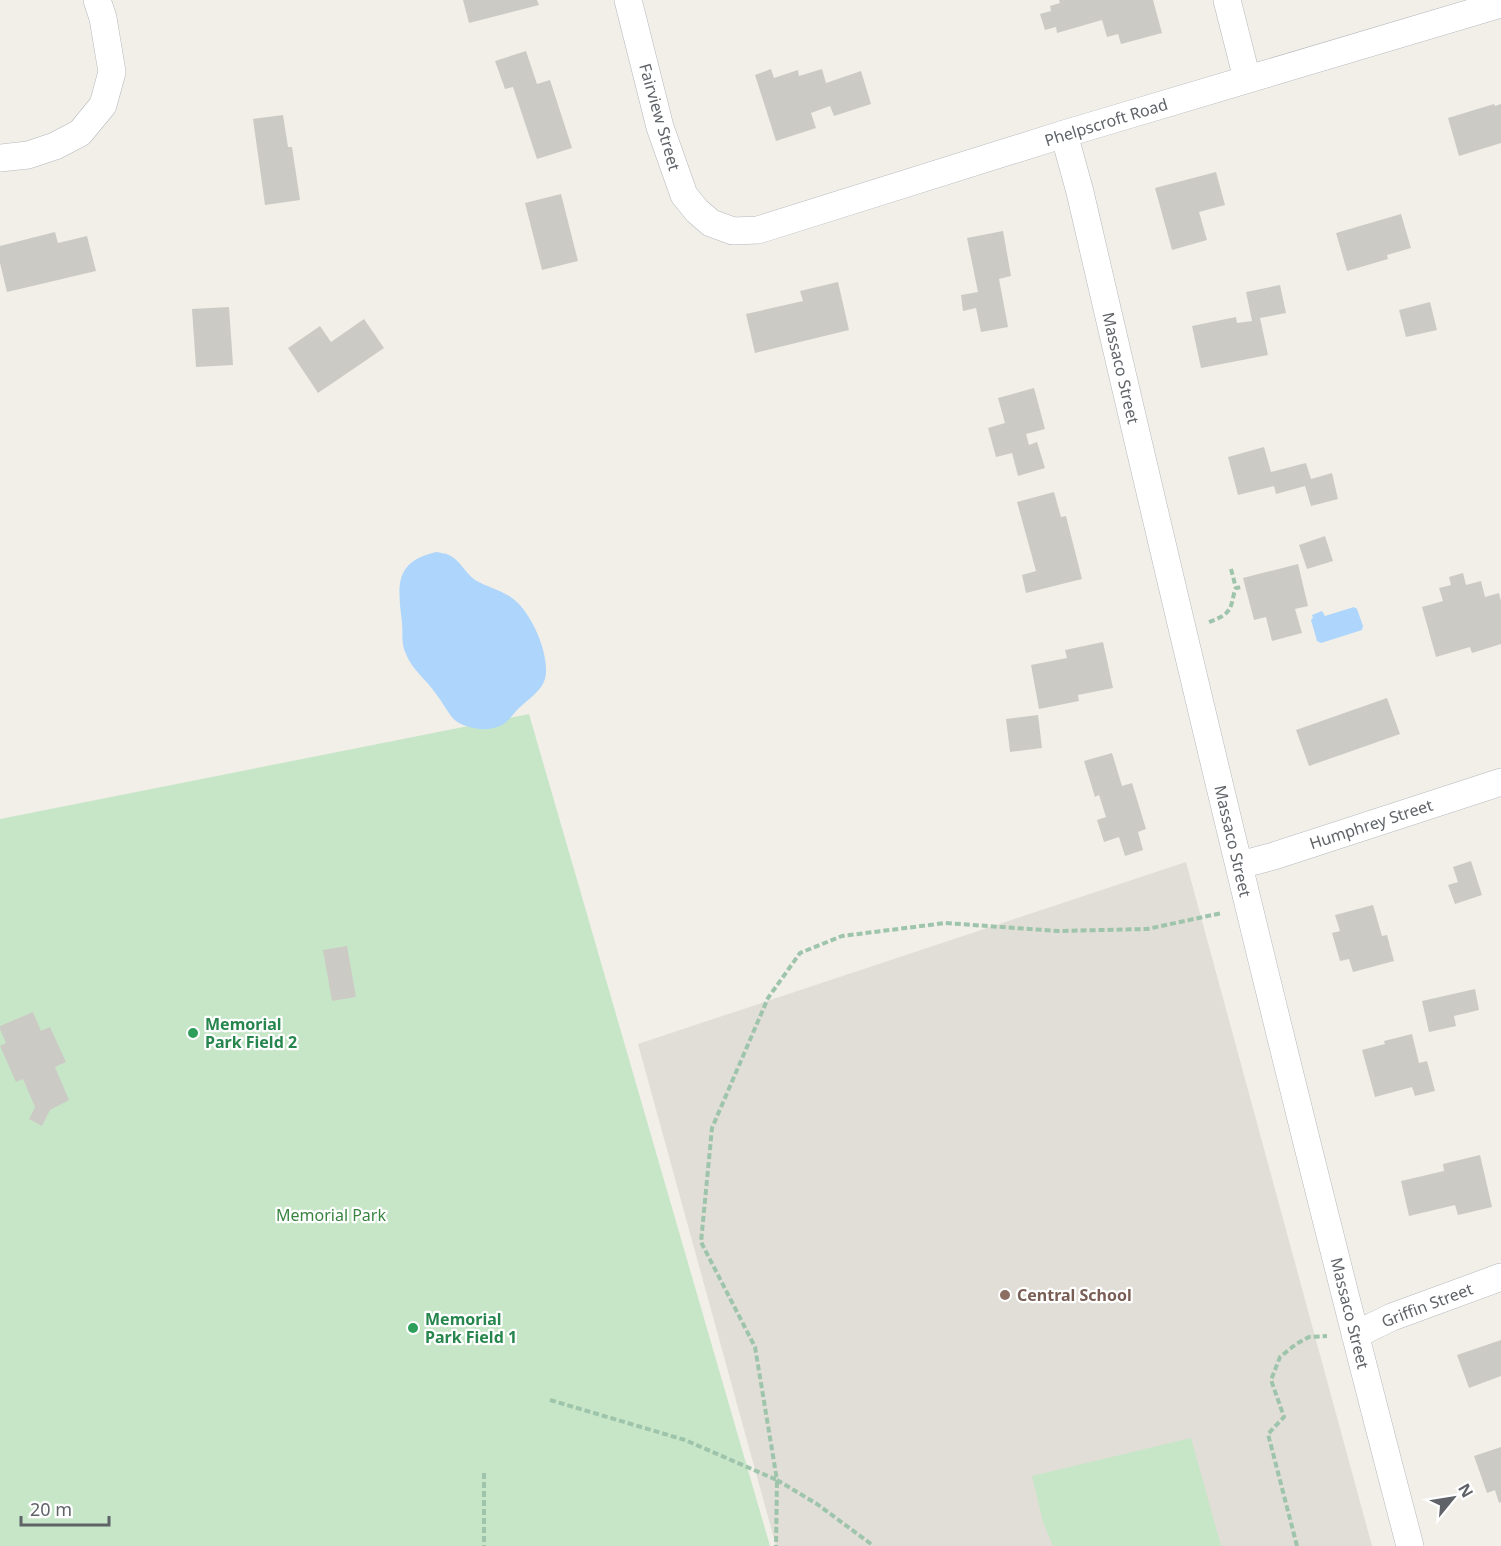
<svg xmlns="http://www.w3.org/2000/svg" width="1501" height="1546" font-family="'Noto Sans',sans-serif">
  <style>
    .education { fill: #e0ded6 }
    .green { fill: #c7e6c8 }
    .water { fill: #aed5fb }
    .building { fill: #cccac5 }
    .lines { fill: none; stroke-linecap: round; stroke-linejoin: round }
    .minor-casing { stroke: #b5b8bc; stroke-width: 28 }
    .path { stroke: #9ec5ab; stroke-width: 4; stroke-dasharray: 6 3; stroke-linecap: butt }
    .minor { stroke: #fff; stroke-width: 27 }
    .leisure-dot { fill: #2e9e5b; stroke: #fff; stroke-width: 2 }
    .education-dot { fill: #8d6e63; stroke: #fff; stroke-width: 2 }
    .labels { text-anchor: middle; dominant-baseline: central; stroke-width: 4.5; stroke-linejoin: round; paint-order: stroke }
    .street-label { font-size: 16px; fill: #5f6368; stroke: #fff }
    .leisure-label { font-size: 16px; font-weight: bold; fill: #27864d; stroke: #fff; text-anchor: start }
    .park-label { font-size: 16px; fill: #3a8441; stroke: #fff }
    .education-label { font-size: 16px; font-weight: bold; fill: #785e54; stroke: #fff; text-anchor: start }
  </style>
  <rect width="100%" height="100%" fill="#f1efe8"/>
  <path class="education" d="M 1186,862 L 1372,1546 L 776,1546 L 638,1044 Z"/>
  <path class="green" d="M 529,714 L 770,1546 L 0,1546 L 0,819 Z
    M 1191,1438 L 1221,1546 L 1053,1546 L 1043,1522 L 1032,1476 Z"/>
  <path class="water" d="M 436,552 C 440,553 445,553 449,555 C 460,560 465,573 475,580 C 487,587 501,590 512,598 C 531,611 551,656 545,679 C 541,692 527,700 518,709 C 514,713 510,719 505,723 C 498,728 488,730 480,729 C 450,725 452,715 436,694 C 427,680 412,670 406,654 C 401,644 403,634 402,623 C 398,587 393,562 436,552 Z
    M 1354,607 L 1357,609 L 1363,626 L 1362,630 L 1321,643 L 1317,641 L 1311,620 L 1313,618 L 1312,615 L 1322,611 L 1325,616 Z"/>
  <path class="building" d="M 463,0 L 537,0 L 539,5 L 469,23 Z
    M 1059,0 L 1153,0 L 1162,33 L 1121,44 L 1118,34 L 1107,37 L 1102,20 L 1057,33 L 1056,27 L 1045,30 L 1040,14 L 1051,11 L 1050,6 L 1060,3 Z
    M 526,51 L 537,84 L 550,80 L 572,148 L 537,159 L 513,87 L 505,89 L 495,61 Z
    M 771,69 L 774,78 L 798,70 L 799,76 L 822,69 L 826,83 L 861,71 L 871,104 L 834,116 L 830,106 L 811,113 L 816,128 L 776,141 L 755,75 Z
    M 1494,104 L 1495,106 L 1501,104 L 1501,143 L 1459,156 L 1448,118 Z
    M 283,115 L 288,147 L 292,147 L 300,200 L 265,205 L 253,119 Z
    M 1216,172 L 1225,205 L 1199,212 L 1207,240 L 1172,250 L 1155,188 Z
    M 561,194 L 578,261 L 542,270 L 525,203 Z
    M 1401,214 L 1411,248 L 1387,255 L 1388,259 L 1347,271 L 1336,233 Z
    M 1003,231 L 1011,276 L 999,279 L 1008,327 L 981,332 L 976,308 L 963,311 L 961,295 L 978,292 L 967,238 Z
    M 55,232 L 58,243 L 87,236 L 96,271 L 7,292 L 0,263 L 0,246 Z
    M 838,282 L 849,330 L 755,353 L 746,314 L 803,301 L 800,291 Z
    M 1280,285 L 1286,313 L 1260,318 L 1268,355 L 1201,368 L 1192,326 L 1236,317 L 1237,323 L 1252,321 L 1246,292 Z
    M 1430,302 L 1437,330 L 1406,337 L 1399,310 Z
    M 229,307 L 233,365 L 196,367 L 192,309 Z
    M 364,319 L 384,348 L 318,393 L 288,348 L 320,326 L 331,342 Z
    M 1034,388 L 1045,429 L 1026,434 L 1029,445 L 1037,442 L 1045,468 L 1018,476 L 1012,453 L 996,457 L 988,428 L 1005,423 L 998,398 Z
    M 1264,447 L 1271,472 L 1306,463 L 1311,479 L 1332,473 L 1338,499 L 1311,506 L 1305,486 L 1276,494 L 1274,486 L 1238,495 L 1228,457 Z
    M 1054,492 L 1061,517 L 1066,516 L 1082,579 L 1026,593 L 1022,575 L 1036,571 L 1017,502 Z
    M 1325,536 L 1333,561 L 1307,569 L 1299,545 Z
    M 1298,564 L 1308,606 L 1295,609 L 1302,633 L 1272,641 L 1266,617 L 1254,620 L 1243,578 Z
    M 1463,573 L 1466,585 L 1481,581 L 1485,597 L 1499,593 L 1501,601 L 1501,644 L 1472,653 L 1470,647 L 1436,657 L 1422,607 L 1443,601 L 1439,588 L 1451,585 L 1449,577 Z
    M 1103,642 L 1113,688 L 1078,695 L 1079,701 L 1039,709 L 1031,665 L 1067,658 L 1065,650 Z
    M 1387,698 L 1400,734 L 1309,766 L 1296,730 Z
    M 1038,715 L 1042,748 L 1010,752 L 1006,719 Z
    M 1112,753 L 1122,786 L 1132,783 L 1146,829 L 1138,832 L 1143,850 L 1125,856 L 1119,837 L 1104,842 L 1097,820 L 1106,817 L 1099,795 L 1095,797 L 1084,761 Z
    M 1471,861 L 1482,895 L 1455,904 L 1448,885 L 1458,882 L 1453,867 Z
    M 1373,905 L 1382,936 L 1387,935 L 1394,961 L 1353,972 L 1349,959 L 1340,961 L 1332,933 L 1340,931 L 1335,915 Z
    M 347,946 L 356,997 L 332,1001 L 323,950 Z
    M 1475,989 L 1479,1010 L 1454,1016 L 1456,1026 L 1429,1032 L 1422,1001 Z
    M 33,1012 L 41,1031 L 50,1027 L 66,1062 L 55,1067 L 69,1100 L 50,1110 L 42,1126 L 29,1119 L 35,1107 L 23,1079 L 16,1082 L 0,1046 L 6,1043 L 0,1029 L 0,1026 Z
    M 1412,1034 L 1419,1063 L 1427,1061 L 1435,1091 L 1415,1096 L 1412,1087 L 1375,1097 L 1362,1050 L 1385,1044 L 1384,1041 Z
    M 1480,1155 L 1492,1207 L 1458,1215 L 1455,1205 L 1409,1216 L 1401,1181 L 1444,1171 L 1443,1164 Z
    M 1501,1340 L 1501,1376 L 1469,1388 L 1457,1355 Z
    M 1501,1447 L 1501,1502 L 1499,1503 L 1495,1490 L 1487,1493 L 1474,1456 Z"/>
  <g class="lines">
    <defs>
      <path id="minor" d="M 628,0 L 660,127 L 684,195 L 697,211 L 711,223 L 733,231 L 758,230 L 1064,134 L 1501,4
        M 1227,0 L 1247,79
        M 1064,134 L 1080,192 C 1185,645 1292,1097 1410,1546
        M 0,158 L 28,155 L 55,146 L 80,133 L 103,105 L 112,72 L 103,18 L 97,0
        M 1240,865 L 1274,856 L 1501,782
        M 1355,1335 L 1392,1317 L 1501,1277"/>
    </defs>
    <use href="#minor" class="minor-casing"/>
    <path class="path" d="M 1231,569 L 1236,588
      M 1209,622 C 1217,619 1226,616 1230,608 C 1233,602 1233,594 1236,588 L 1243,587
      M 550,1400 L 685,1440 L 777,1480 L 776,1546
      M 484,1473 L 484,1546
      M 871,1544 L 817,1504 L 777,1480 L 755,1347 L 701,1242 L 712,1128 L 768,998 L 800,953 L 842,936 L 945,923 L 1058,931 L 1147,929 L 1222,913
      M 1297,1546 L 1268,1434 L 1284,1417 L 1271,1380 L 1280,1357 L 1296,1344 L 1309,1337 L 1327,1336"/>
    <use href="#minor" class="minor"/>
  </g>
  <g class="leisure-dot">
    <circle cx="193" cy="1033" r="6"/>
    <circle cx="413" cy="1328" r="6"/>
  </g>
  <circle class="education-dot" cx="1005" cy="1295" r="6"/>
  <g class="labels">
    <g class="street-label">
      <text transform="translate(660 117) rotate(74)">Fairview Street</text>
      <text transform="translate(1106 122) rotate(-17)">Phelpscroft Road</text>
      <text transform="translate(1121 368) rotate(77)">Massaco Street</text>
      <text transform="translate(1371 824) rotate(-18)">Humphrey Street</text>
      <text transform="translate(1233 841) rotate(77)">Massaco Street</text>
      <text transform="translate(1427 1305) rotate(-21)">Griffin Street</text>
      <text transform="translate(1350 1313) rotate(76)">Massaco Street</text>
    </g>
    <g class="leisure-label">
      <text x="205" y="1024">Memorial<tspan x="205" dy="18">Park Field 2</tspan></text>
      <text x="425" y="1319">Memorial<tspan x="425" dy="18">Park Field 1</tspan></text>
    </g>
    <g class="park-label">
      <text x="331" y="1215">Memorial Park</text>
    </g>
    <g class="education-label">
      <text x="1017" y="1295">Central School</text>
    </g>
  </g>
  <g transform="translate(1453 1498) rotate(60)" stroke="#ffffff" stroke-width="4.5" paint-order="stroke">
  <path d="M0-4.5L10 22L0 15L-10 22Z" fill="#5f6368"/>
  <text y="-9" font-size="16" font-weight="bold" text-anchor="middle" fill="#5f6368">N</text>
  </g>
  <path d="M21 1516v9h88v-9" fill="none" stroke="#5f6368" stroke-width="3"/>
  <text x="30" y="1516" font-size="18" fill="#5f6368" stroke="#ffffff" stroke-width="4.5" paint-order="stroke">20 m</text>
</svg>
